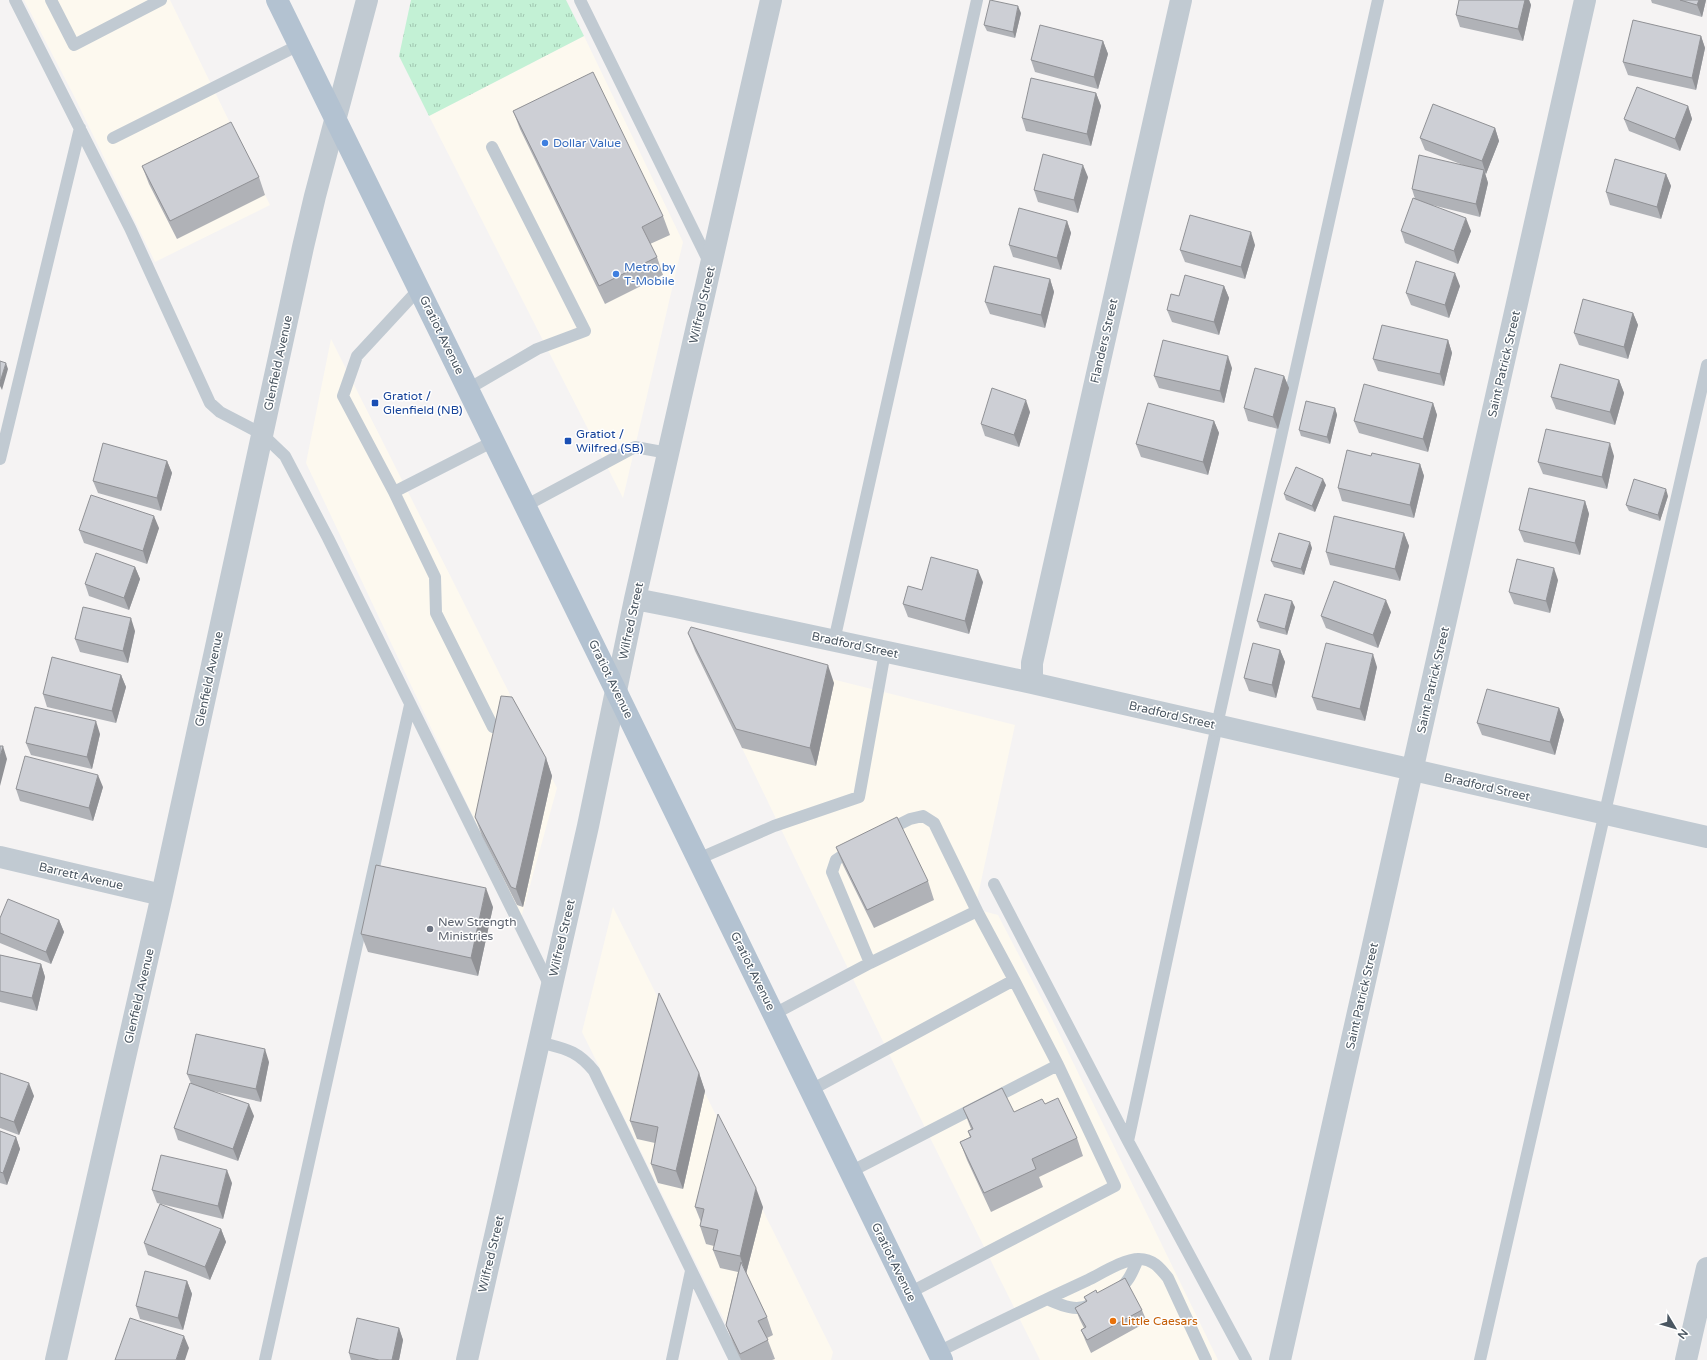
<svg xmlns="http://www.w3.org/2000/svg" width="1707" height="1360" font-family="'Varela Round',sans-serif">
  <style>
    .commercial { fill: #fdf9ef }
    .grass { fill: url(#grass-tufts) }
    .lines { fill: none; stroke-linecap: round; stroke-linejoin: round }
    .lane { stroke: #c1cad2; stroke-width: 12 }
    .street { stroke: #c1cad2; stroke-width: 22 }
    .primary { stroke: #b3c2d1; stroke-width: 22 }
    .wall { fill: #b0b2b7 }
    .shaded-wall { fill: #909195 }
    .building { fill: #cdcfd5; stroke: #909195 }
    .shop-dot { fill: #3f7fe0; stroke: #fff; stroke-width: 1.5 }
    .transit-dot { fill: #1a4fb4; stroke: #fff; stroke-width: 1.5 }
    .worship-dot { fill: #6b7280; stroke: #fff; stroke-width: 1.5 }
    .food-dot { fill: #e8710a; stroke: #fff; stroke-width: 1.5 }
    .labels { text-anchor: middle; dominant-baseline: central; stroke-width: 3; stroke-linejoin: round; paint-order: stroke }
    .shop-label { font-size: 12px; fill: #366cbe; stroke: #fff; text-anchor: start }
    .street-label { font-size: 12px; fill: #4a5661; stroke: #fff }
    .transit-label { font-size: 12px; fill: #164399; stroke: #fff; text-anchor: start }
    .worship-label { font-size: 12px; fill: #5b616d; stroke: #fff; text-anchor: start }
    .food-label { font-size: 12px; fill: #c56008; stroke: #fff; text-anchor: start }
  </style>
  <defs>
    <pattern id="grass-tufts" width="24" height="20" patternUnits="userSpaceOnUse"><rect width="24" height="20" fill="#c3f1d5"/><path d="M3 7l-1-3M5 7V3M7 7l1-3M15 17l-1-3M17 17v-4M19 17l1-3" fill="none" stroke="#a0c6b0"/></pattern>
  </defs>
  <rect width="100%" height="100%" fill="#f5f3f3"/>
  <path class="commercial" d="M 24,0 L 170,0 L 270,205 L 155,262 L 73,94 Z
    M 584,36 L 683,242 L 623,498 L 429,116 Z
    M 331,339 L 557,788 L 521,918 L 306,463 Z
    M 692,644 L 1015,725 L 975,909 L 998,915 L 1049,1013 L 1218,1360 L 1040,1360 L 904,1085 Z
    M 613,907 L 833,1352 L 831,1360 L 744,1360 L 582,1032 Z"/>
  <path class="grass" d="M 411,0 L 566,0 L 584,36 L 429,116 L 399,56 Z"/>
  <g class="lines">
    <path class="lane" d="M 15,0 L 130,228 L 210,403 L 220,412 L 262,434 L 285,456 L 328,538 L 551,988
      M 51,0 L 74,45 L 161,0
      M 580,0 L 710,264
      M 113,138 L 299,45
      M 419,289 L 357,356 L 343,396 L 394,492 L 435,577 L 436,613 L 493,727
      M 468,389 L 537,349 L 585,331 L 492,147
      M 0,459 L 80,128
      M 394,492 L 494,441
      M 525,506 L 635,447 L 668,453
      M 834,641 L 977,0
      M 886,831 L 910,819 L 923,816 L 934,823 L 977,911
      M 854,848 L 836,860 L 832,872 L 870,963
      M 698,859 L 774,826 L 859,797 L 885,652
      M 994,884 L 1128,1141 L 1246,1360
      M 1014,980 L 1058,1065
      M 774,1014 L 870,963 L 977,911 L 1014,980 L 811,1090
      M 539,1042 C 564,1049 576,1049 594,1071 L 735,1360
      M 1128,1141 L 1217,725 L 1378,0
      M 850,1172 L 1058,1065 L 1115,1186 L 909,1293
      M 1115,1292 C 1128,1284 1132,1273 1138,1259
      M 1047,1299 C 1061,1305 1075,1312 1090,1305
      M 938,1352 C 988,1327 1038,1303 1088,1280 C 1102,1273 1124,1259 1139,1259 C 1153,1259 1160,1268 1168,1278 L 1206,1360
      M 265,1360 L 410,705
      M 672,1360 L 691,1271
      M 1480,1360 L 1707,365"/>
    <path class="street" d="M 635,599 L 676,607 L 1032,683 L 1707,837
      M 1032,683 L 1032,663 L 1181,0
      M 0,857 L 162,895
      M 56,1360 L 162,895 L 303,247 L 315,196 L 367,0
      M 467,1360 L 588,826 L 635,599 L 771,0
      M 1280,1360 L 1585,0
      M 1686,1360 L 1707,1268"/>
    <path class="primary" d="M 277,0 L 616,691 L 942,1360"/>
  </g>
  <path class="wall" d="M 1459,0 L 1529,0 L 1531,5 L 1523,41 L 1460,27 L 1456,15 Z
    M 1651,0 L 1706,0 L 1702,17 L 1652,3 Z
    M 1021,13 L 1015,38 L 987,31 L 984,25 Z
    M 1701,36 L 1705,48 L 1696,90 L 1628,75 L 1623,62 Z
    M 1103,41 L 1108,54 L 1098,89 L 1035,72 L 1031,60 Z
    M 1096,93 L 1101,106 L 1091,146 L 1026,131 L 1022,118 Z
    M 1688,106 L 1692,119 L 1680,151 L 1629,131 L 1624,119 Z
    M 513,111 L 663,216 L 670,235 L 650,244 L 657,257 L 663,275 L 605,304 L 520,129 Z
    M 1495,128 L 1499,141 L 1486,174 L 1485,173 L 1488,183 L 1480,217 L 1432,205 L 1471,231 L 1458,264 L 1405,243 L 1401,231 L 1415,199 L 1412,189 L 1468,167 L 1425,150 L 1420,138 Z
    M 142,166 L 259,177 L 265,195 L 177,239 L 149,184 Z
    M 1666,174 L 1671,186 L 1661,219 L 1610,205 L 1606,192 Z
    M 1088,177 L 1078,213 L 1038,202 L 1034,190 Z
    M 1067,221 L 1071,233 L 1061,270 L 1013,257 L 1009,245 Z
    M 1255,245 L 1245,279 L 1185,262 L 1180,250 Z
    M 1050,279 L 1054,292 L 1045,328 L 990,314 L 985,302 Z
    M 1224,286 L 1229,298 L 1219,335 L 1172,322 L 1167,310 L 1179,296 Z
    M 1460,286 L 1449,318 L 1411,305 L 1406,293 Z
    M 1633,313 L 1638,325 L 1628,359 L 1579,345 L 1574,333 Z
    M 1448,340 L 1452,353 L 1444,386 L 1378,371 L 1373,359 Z
    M 1232,368 L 1224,403 L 1159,388 L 1154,376 Z
    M 1284,376 L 1289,388 L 1278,429 L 1248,421 L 1244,408 Z
    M 1619,380 L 1624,393 L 1615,425 L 1556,409 L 1551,397 Z
    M 1433,403 L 1437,415 L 1428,452 L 1359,433 L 1354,421 Z
    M 1335,408 L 1337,415 L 1330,444 L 1301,436 L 1299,430 Z
    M 1030,412 L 1019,447 L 985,436 L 981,424 Z
    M 1214,421 L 1219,433 L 1208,475 L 1141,457 L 1136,444 Z
    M 1371,456 L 1420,464 L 1424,476 L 1414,518 L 1342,501 L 1338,488 Z
    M 1614,456 L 1607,489 L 1543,474 L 1538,462 Z
    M 167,461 L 172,473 L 161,511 L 98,493 L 93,481 Z
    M 1326,485 L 1315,512 L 1286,500 L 1284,494 Z
    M 1668,496 L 1660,521 L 1629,511 L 1626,505 Z
    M 1585,501 L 1589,514 L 1580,555 L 1524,542 L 1519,530 Z
    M 159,528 L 147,564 L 84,543 L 79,530 Z
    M 1404,533 L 1409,546 L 1400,581 L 1330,565 L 1326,552 Z
    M 1312,548 L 1304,575 L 1274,567 L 1271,561 Z
    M 135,567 L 140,579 L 129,610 L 89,596 L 85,584 Z
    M 1558,580 L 1550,613 L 1514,604 L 1509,592 Z
    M 983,582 L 969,634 L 908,617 L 903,604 L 922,590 Z
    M 1295,607 L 1287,635 L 1260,628 L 1257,621 Z
    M 1391,612 L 1378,648 L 1326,628 L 1321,616 Z
    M 135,631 L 128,663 L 80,652 L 75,639 Z
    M 688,633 L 834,683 L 816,766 L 742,748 L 695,651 Z
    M 1280,650 L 1285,662 L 1276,698 L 1249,691 L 1244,678 Z
    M 1377,667 L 1365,721 L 1317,710 L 1312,697 Z
    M 121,675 L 126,687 L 116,723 L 47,707 L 43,694 Z
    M 1559,708 L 1564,720 L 1555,755 L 1482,735 L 1477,723 Z
    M 100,734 L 92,769 L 31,755 L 26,743 Z
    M 546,758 L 552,776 L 523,907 L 517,905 L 482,836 L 475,817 Z
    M 103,787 L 93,821 L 20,801 L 16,789 Z
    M 836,847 L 928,881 L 934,900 L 874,928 L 843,865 Z
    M 493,907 L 478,976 L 368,952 L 361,934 Z
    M 0,918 L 59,920 L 64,932 L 51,964 L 0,943 Z
    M 0,955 L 41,964 L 45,977 L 37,1011 L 0,1002 Z
    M 269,1062 L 261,1102 L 213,1091 L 254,1116 L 238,1161 L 178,1140 L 174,1128 L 191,1083 L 187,1074 Z
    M 0,1073 L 34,1096 L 19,1135 L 0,1128 Z
    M 699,1073 L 705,1091 L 683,1189 L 658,1183 L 651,1164 L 655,1143 L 637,1139 L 630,1121 Z
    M 1045,1104 L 1077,1138 L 1083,1156 L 1039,1177 L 1043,1187 L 991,1212 L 967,1160 L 960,1142 L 970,1137 L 968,1131 L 971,1129 L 963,1108 L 1014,1112 Z
    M 0,1131 L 16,1137 L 20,1149 L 7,1185 L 0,1183 Z
    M 232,1183 L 223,1219 L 157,1203 L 152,1190 Z
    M 695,1207 L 763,1207 L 746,1274 L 767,1317 L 773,1335 L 767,1338 L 775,1359 L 772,1360 L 741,1360 L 733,1343 L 726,1325 L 738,1272 L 720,1268 L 713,1250 L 714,1246 L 706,1244 L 700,1226 L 701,1222 Z
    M 221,1229 L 226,1242 L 210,1280 L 148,1255 L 144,1243 Z
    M 187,1281 L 192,1294 L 183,1330 L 140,1319 L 136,1306 Z
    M 1097,1293 L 1142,1310 L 1147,1322 L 1091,1353 L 1086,1342 L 1081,1330 L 1084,1328 L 1080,1320 L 1075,1308 L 1086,1302 L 1084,1297 Z
    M 399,1328 L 403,1340 L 399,1360 L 351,1360 L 349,1353 Z"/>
  <path class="shaded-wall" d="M 1525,0 L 1529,0 L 1531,5 L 1523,41 L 1518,29 Z
    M 1699,0 L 1706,0 L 1702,17 L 1697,5 Z
    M 1018,6 L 1021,13 L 1015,38 L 1013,32 Z
    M 1701,36 L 1705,48 L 1696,90 L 1692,78 Z
    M 1103,41 L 1108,54 L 1098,89 L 1094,77 Z
    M 1096,93 L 1101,106 L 1091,146 L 1087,134 Z
    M 1688,106 L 1692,119 L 1680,151 L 1675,139 Z
    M 1495,128 L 1499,141 L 1486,174 L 1482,161 Z
    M 1083,165 L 1088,177 L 1078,213 L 1074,200 Z
    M 1484,170 L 1488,183 L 1480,217 L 1476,204 Z
    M 1666,174 L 1671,186 L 1661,219 L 1657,207 Z
    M 1466,218 L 1471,231 L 1458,264 L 1454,251 Z
    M 1067,221 L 1071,233 L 1061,270 L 1057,258 Z
    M 1251,232 L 1255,245 L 1245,279 L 1241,267 Z
    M 1455,273 L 1460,286 L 1449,318 L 1445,305 Z
    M 1050,279 L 1054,292 L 1045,328 L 1041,315 Z
    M 1224,286 L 1229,298 L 1219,335 L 1214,322 Z
    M 1633,313 L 1638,325 L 1628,359 L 1624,347 Z
    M 1448,340 L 1452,353 L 1444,386 L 1440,374 Z
    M 1228,356 L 1232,368 L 1224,403 L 1220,391 Z
    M 6,363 L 8,369 L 2,390 L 0,386 L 0,382 Z
    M 1284,376 L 1289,388 L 1278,429 L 1273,417 Z
    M 1619,380 L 1624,393 L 1615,425 L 1610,412 Z
    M 1026,400 L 1030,412 L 1019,447 L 1014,435 Z
    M 1433,403 L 1437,415 L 1428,452 L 1423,439 Z
    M 1335,408 L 1337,415 L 1330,444 L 1327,437 Z
    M 1214,421 L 1219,433 L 1208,475 L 1203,462 Z
    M 1610,443 L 1614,456 L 1607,489 L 1602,477 Z
    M 167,461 L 172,473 L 161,511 L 157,498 Z
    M 1420,464 L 1424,476 L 1414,518 L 1410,505 Z
    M 1323,479 L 1326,485 L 1315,512 L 1312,506 Z
    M 1666,489 L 1668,496 L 1660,521 L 1658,515 Z
    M 1585,501 L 1589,514 L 1580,555 L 1575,543 Z
    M 154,516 L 159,528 L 147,564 L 143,551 Z
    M 1404,533 L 1409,546 L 1400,581 L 1395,569 Z
    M 1310,542 L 1312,548 L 1304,575 L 1301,569 Z
    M 135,567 L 140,579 L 129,610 L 124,598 Z
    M 1554,568 L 1558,580 L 1550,613 L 1546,601 Z
    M 978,570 L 983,582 L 969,634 L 965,621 Z
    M 1386,600 L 1391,612 L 1378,648 L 1373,635 Z
    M 1292,601 L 1295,607 L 1287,635 L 1285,629 Z
    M 131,618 L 135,631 L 128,663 L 123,651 Z
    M 1280,650 L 1285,662 L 1276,698 L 1272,685 Z
    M 1373,654 L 1377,667 L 1365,721 L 1360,709 Z
    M 828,665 L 834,683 L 816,766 L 810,748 Z
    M 121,675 L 126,687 L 116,723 L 112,711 Z
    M 1559,708 L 1564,720 L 1555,755 L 1550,742 Z
    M 96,721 L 100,734 L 92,769 L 87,757 Z
    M 3,746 L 7,759 L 0,786 L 0,757 Z
    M 546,758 L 552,776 L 523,907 L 516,889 Z
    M 98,775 L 103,787 L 93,821 L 89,808 Z
    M 486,888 L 493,907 L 478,976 L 471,958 Z
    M 59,920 L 64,932 L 51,964 L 46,952 Z
    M 41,964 L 45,977 L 37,1011 L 32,998 Z
    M 265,1049 L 269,1062 L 261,1102 L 256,1089 Z
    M 699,1073 L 705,1091 L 683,1189 L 676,1171 Z
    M 29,1083 L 34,1096 L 19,1135 L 14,1122 Z
    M 249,1104 L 254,1116 L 238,1161 L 233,1149 Z
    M 16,1137 L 20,1149 L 7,1185 L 3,1173 Z
    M 227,1170 L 232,1183 L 223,1219 L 218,1206 Z
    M 756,1188 L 763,1207 L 746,1274 L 740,1256 Z
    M 221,1229 L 226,1242 L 210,1280 L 205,1267 Z
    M 187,1281 L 192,1294 L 183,1330 L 178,1318 Z
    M 399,1328 L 403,1340 L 399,1360 L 392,1360 Z
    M 184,1336 L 189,1348 L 185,1360 L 176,1360 Z"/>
  <path class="building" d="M 990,0 L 1018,6 L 1013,32 L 984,25 Z
    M 1459,0 L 1525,0 L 1518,29 L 1456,15 Z
    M 1680,0 L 1699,0 L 1697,5 Z
    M 1633,20 L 1701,36 L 1692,78 L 1623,62 Z
    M 1040,25 L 1103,41 L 1094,77 L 1031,60 Z
    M 593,72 L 663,216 L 642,227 L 657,257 L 599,286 L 513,111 Z
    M 1031,78 L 1096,93 L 1087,134 L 1022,118 Z
    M 1637,87 L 1688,106 L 1675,139 L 1624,119 Z
    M 1433,104 L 1495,128 L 1482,161 L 1420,138 Z
    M 231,122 L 259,177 L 170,221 L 142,166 Z
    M 1043,154 L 1083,165 L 1074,200 L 1034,190 Z
    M 1419,155 L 1484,170 L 1476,204 L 1412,189 Z
    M 1615,159 L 1666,174 L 1657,207 L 1606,192 Z
    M 1413,198 L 1466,218 L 1454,251 L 1401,231 Z
    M 1019,208 L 1067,221 L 1057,258 L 1009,245 Z
    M 1190,215 L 1251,232 L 1241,267 L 1180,250 Z
    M 1416,261 L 1455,273 L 1445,305 L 1406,293 Z
    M 994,266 L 1050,279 L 1041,315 L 985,302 Z
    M 1185,275 L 1224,286 L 1214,322 L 1167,310 L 1171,294 L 1179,296 Z
    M 1583,299 L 1633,313 L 1624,347 L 1574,333 Z
    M 1382,325 L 1448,340 L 1440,374 L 1373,359 Z
    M 1163,340 L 1228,356 L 1220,391 L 1154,376 Z
    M 0,361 L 6,363 L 0,382 Z
    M 1560,364 L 1619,380 L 1610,412 L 1551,397 Z
    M 1255,368 L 1284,376 L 1273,417 L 1244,408 Z
    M 1364,384 L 1433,403 L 1423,439 L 1354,421 Z
    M 992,388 L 1026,400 L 1014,435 L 981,424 Z
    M 1306,401 L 1335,408 L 1327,437 L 1299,430 Z
    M 1148,403 L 1214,421 L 1203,462 L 1136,444 Z
    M 1546,429 L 1610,443 L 1602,477 L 1538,462 Z
    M 103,443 L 167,461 L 157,498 L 93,481 Z
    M 1347,450 L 1371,456 L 1372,453 L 1420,464 L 1410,505 L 1338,488 Z
    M 1296,467 L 1323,479 L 1312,506 L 1284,494 Z
    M 1634,479 L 1666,489 L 1658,515 L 1626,505 Z
    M 1529,488 L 1585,501 L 1575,543 L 1519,530 Z
    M 91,495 L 154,516 L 143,551 L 79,530 Z
    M 1334,516 L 1404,533 L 1395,569 L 1326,552 Z
    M 1279,533 L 1310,542 L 1301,569 L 1271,561 Z
    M 96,553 L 135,567 L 124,598 L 85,584 Z
    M 931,557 L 978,570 L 965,621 L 903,604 L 908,586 L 922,590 Z
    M 1517,559 L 1554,568 L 1546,601 L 1509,592 Z
    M 1334,581 L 1386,600 L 1373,635 L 1321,616 Z
    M 1265,594 L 1292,601 L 1285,629 L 1257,621 Z
    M 83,607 L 131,618 L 123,651 L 75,639 Z
    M 691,627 L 828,665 L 810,748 L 736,729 L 688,633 Z
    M 1253,643 L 1280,650 L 1272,685 L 1244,678 Z
    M 1326,643 L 1373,654 L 1360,709 L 1312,697 Z
    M 52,657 L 121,675 L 112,711 L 43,694 Z
    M 1487,689 L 1559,708 L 1550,742 L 1477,723 Z
    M 501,696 L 512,697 L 546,758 L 516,889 L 511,887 L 475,817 Z
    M 35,707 L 96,721 L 87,757 L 26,743 Z
    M 0,746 L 3,746 L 0,757 Z
    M 25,756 L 98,775 L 89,808 L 16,789 Z
    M 897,817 L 928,881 L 867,910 L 836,847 Z
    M 376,865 L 486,888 L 471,958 L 361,934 Z
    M 8,899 L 59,920 L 46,952 L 0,933 L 0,918 Z
    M 0,955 L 41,964 L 32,998 L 0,991 Z
    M 659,993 L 699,1073 L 676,1171 L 651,1164 L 658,1127 L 630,1121 Z
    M 196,1034 L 265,1049 L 256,1089 L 187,1074 Z
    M 0,1073 L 29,1083 L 14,1122 L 0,1117 Z
    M 190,1083 L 249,1104 L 233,1149 L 174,1128 Z
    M 1002,1088 L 1014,1112 L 1042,1099 L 1045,1104 L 1058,1098 L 1077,1138 L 1032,1159 L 1036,1169 L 984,1193 L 960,1142 L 971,1137 L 968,1131 L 973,1129 L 963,1108 Z
    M 718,1114 L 756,1188 L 740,1256 L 713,1250 L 718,1230 L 700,1226 L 704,1209 L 695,1207 Z
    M 0,1131 L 16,1137 L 3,1173 L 0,1172 Z
    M 161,1155 L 227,1170 L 218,1206 L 152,1190 Z
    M 160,1204 L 221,1229 L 205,1267 L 144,1243 Z
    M 741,1262 L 767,1317 L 758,1321 L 768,1340 L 740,1354 L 726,1325 Z
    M 145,1271 L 187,1281 L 178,1318 L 136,1306 Z
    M 1125,1278 L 1142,1310 L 1087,1340 L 1081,1330 L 1086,1327 L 1075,1308 L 1087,1301 L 1084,1297 L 1096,1290 L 1097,1293 Z
    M 130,1318 L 184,1336 L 176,1360 L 115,1360 Z
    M 357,1318 L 399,1328 L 392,1360 L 379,1360 L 349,1353 Z"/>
  <g class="shop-dot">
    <circle cx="545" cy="143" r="4"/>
    <circle cx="616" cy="274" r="4"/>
  </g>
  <g class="transit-dot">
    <rect x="371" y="399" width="8" height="8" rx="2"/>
    <rect x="564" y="437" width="8" height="8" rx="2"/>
  </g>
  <circle class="worship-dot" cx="430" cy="929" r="4"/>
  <circle class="food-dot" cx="1113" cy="1321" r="4"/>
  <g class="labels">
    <g class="shop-label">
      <text x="553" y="143">Dollar Value</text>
      <text x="624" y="267">Metro by<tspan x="624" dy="14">T-Mobile</tspan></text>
    </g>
    <g class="street-label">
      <text transform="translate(702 305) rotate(-77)">Wilfred Street</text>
      <text transform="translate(442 335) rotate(64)">Gratiot Avenue</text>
      <text transform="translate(1104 341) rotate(-77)">Flanders Street</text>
      <text transform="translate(278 363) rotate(-78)">Glenfield Avenue</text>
      <text transform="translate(1504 364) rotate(-77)">Saint Patrick Street</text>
      <text transform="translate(631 621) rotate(-78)">Wilfred Street</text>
      <text transform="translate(855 645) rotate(12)">Bradford Street</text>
      <text transform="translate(209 679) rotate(-78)">Glenfield Avenue</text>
      <text transform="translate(611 679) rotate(64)">Gratiot Avenue</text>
      <text transform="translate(1433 680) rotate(-77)">Saint Patrick Street</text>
      <text transform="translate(1172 715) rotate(13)">Bradford Street</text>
      <text transform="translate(1487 787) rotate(13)">Bradford Street</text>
      <text transform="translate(81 876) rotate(13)">Barrett Avenue</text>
      <text transform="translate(562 938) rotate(-77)">Wilfred Street</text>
      <text transform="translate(753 971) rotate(64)">Gratiot Avenue</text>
      <text transform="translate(139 996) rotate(-77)">Glenfield Avenue</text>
      <text transform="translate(1362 996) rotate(-77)">Saint Patrick Street</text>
      <text transform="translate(491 1254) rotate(-77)">Wilfred Street</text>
      <text transform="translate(894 1262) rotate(64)">Gratiot Avenue</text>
    </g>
    <g class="transit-label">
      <text x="383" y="396">Gratiot /<tspan x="383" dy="14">Glenfield (NB)</tspan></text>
      <text x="576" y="434">Gratiot /<tspan x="576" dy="14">Wilfred (SB)</tspan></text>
    </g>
    <g class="worship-label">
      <text x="438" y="922">New Strength<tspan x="438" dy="14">Ministries</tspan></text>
    </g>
    <g class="food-label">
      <text x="1121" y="1321">Little Caesars</text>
    </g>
  </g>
  <g transform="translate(1675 1328) rotate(128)" stroke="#ffffff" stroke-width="3" paint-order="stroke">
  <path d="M0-3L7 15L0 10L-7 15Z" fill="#4a5661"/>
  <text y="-6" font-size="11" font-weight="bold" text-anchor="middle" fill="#4a5661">N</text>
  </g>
</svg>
